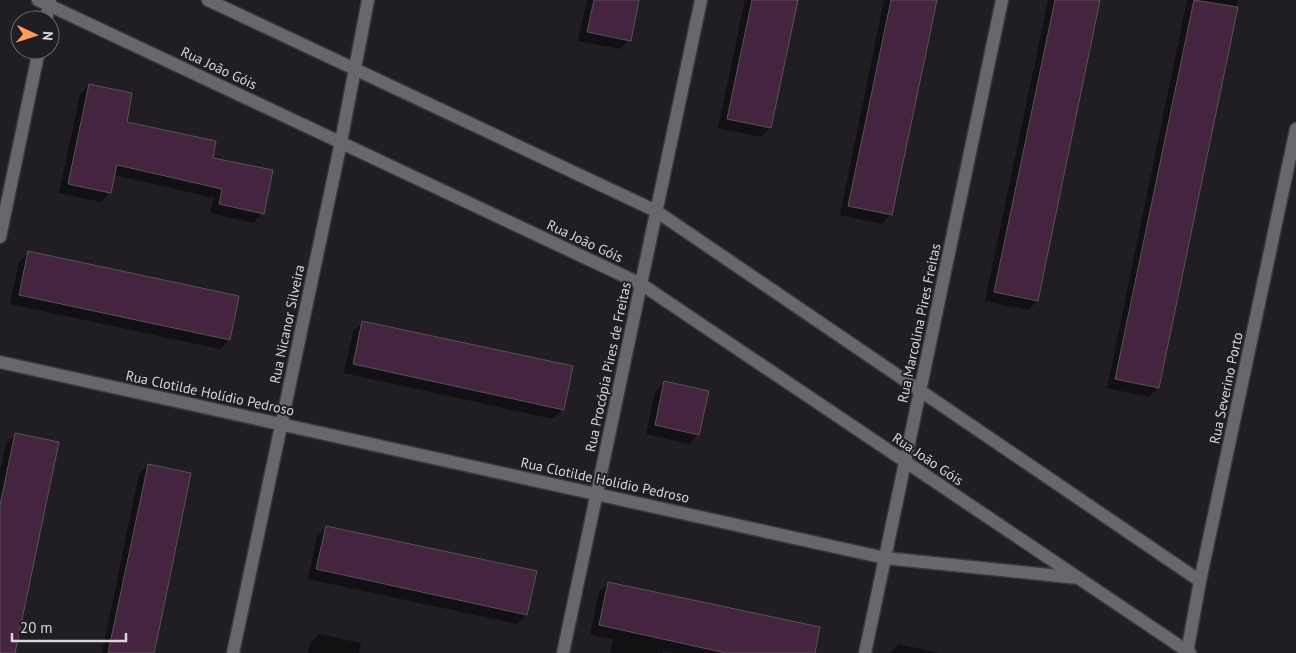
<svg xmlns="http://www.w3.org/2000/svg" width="1296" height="653" font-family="'PT Sans',sans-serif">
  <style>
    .shadow { fill: #0007 }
    .building { fill: #45243f; stroke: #585357 }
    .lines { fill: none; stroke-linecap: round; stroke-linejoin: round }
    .minor-casing { stroke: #3b393c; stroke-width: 15 }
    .minor { stroke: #6a676c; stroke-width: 12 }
    .labels { text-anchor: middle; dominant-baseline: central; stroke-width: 4; stroke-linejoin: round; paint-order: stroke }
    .street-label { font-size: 14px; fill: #d7d6d8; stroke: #201e22 }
  </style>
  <rect width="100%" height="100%" fill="#201e22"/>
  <path class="shadow" d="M 587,0 L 638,0 L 629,40 L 620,49 L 578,41 Z
    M 745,0 L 796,0 L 770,128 L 761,137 L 718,128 Z
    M 884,0 L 935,0 L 891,214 L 882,224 L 840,215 Z
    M 1048,0 L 1099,0 L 1037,301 L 1028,310 L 985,301 Z
    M 1187,0 L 1238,0 L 1158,387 L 1149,397 L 1107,388 Z
    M 89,85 L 125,123 L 212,159 L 263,213 L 253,223 L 210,213 L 214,198 L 114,175 L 110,192 L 101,202 L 59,193 L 80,94 Z
    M 28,253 L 229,340 L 220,349 L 10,304 L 19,262 Z
    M 362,322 L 563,409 L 553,419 L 344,373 L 353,332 Z
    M 664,383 L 698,434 L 689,444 L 646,434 L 655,392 Z
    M 15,435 L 14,653 L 0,653 L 0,471 L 6,444 Z
    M 148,465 L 153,653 L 102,653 L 139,474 Z
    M 326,527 L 526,614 L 517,624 L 308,579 L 317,537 Z
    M 609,583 L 813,653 L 674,653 L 663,651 L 662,653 L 610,653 L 613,639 L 590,635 L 599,592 Z
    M 319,634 L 361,643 L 359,653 L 308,653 L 310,644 Z
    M 899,644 L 940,653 L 890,653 Z"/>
  <path class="building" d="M 594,0 L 639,0 L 631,41 L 587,32 Z
    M 752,0 L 798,0 L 771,128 L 727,119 Z
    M 891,0 L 937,0 L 892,215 L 848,206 Z
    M 1055,0 L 1100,0 L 1038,301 L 994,292 Z
    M 1194,0 L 1238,7 L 1159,388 L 1115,379 Z
    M 89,84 L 132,93 L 127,122 L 216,141 L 213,158 L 273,170 L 264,214 L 219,204 L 222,189 L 117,165 L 111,193 L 68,184 Z
    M 28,251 L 239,296 L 230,340 L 19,295 Z
    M 362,321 L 573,366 L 564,410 L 353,364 Z
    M 664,381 L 709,391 L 699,435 L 655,425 Z
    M 15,433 L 59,442 L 15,653 L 0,653 L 0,505 Z
    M 148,464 L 191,473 L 159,630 L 154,653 L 108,653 Z
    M 326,526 L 537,571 L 527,615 L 316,569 Z
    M 608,582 L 820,627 L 815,653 L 726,653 L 599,625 Z"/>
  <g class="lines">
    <defs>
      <path id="minor" d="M 38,0 L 641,284 L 1190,653
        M 208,0 L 656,211 L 1200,581
        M 46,20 L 50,0
        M 0,237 L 39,50
        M 0,362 L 885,558 L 1078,578
        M 233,653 L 341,142 L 368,0
        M 563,653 L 701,0
        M 865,653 L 1002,0
        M 1187,653 L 1200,581 L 1296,129"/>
    </defs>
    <use href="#minor" class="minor-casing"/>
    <use href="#minor" class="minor"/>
  </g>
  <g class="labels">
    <g class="street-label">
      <text transform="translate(219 68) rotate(25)">Rua João Góis</text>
      <text transform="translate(585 241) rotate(25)">Rua João Góis</text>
      <text transform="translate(919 323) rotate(-78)">Rua Marcolina Pires Freitas</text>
      <text transform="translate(287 324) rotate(-78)">Rua Nicanor Silveira</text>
      <text transform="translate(608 367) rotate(-78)">Rua Procópia Pires de Freitas</text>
      <text transform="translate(1226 388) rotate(-78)">Rua Severino Porto</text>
      <text transform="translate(210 393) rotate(12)">Rua Clotilde Holídio Pedroso</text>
      <text transform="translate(928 459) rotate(34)">Rua João Góis</text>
      <text transform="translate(605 480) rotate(12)">Rua Clotilde Holídio Pedroso</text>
    </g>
  </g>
  <g transform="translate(35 35) rotate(94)"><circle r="24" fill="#201e22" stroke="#69686b"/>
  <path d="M0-4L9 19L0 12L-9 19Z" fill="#fe9c58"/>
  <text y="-8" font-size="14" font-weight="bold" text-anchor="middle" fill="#d7d6d8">N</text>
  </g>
  <path d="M12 633v8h114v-8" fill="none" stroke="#d7d6d8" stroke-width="2.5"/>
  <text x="20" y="633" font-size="15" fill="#d7d6d8" stroke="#201e22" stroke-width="4" paint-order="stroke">20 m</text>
</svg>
